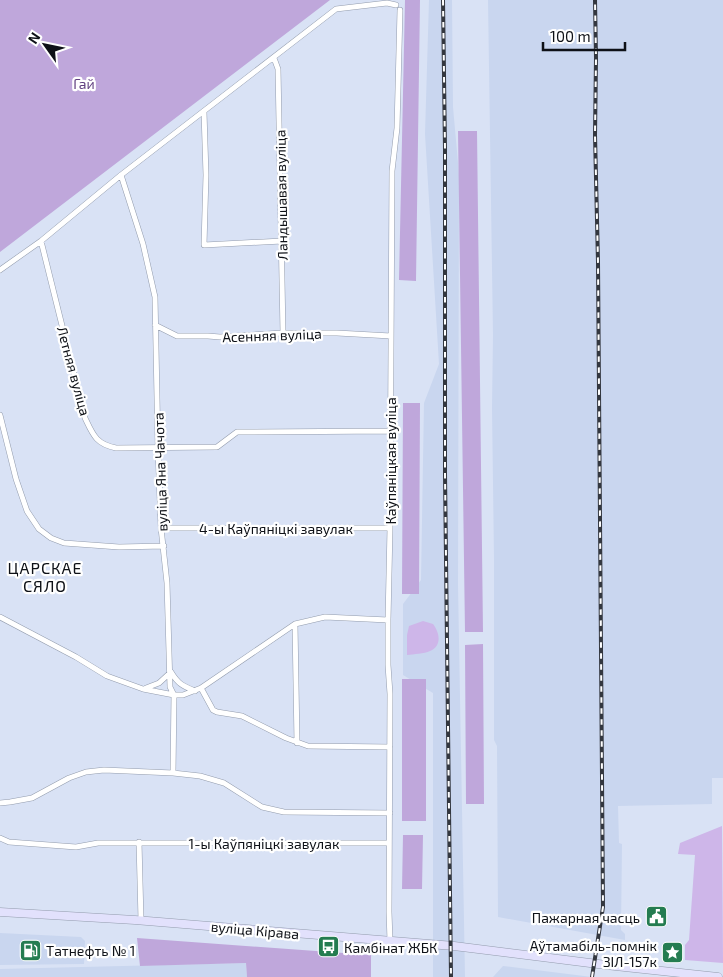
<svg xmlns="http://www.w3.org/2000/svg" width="723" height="977" font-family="'Exo 2',sans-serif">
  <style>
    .built { fill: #c9d6ef }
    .green { fill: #ceb6e9 }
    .forest { fill: #bfa7db }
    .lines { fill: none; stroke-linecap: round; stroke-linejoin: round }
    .minor-casing { stroke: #939cad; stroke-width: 6 }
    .secondary-casing { stroke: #939cad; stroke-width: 9 }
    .minor { stroke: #fff; stroke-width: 5 }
    .secondary { stroke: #e2e1fc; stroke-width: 8 }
    .rail-casing { stroke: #33373f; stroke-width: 4 }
    .rail { stroke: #fff; stroke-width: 2; stroke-dasharray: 5.5; stroke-linecap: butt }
    .labels { text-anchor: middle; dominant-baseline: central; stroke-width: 4.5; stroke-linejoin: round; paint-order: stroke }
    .park-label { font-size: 14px; fill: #614081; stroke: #fff }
    .street-label { font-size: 14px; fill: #0e1117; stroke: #fff }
    .poi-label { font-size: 14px; fill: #0e1117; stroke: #fff; text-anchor: end }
    .quarter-label { font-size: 16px; letter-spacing: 1px; fill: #0e1117; stroke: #fff }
  </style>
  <rect width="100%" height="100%" fill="#d9e2f5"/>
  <path class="built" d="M 429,0 L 452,0 L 453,107 L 459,174 L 458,585 L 465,977 L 433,977 L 433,693 L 403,675 L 403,604 L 421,580 L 424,403 L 439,364 L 425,134 Z
    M 488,0 L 723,0 L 723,778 L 712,778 L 712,804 L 618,806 L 619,843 L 622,844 L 621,930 L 625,934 L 625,940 L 498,917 L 497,746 L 494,740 L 494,558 L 492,408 L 493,335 Z
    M 0,933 L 81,937 L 85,941 L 84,964 L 0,965 Z
    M 246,963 L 247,977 L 0,977 L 0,969 Z
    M 503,966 L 592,977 L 493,977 Z"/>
  <path class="green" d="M 423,621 L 433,624 C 439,632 443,645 430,651 C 424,654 414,654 407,655 L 407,635 L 409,626 Z
    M 722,826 L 723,963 L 685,960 L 685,945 L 689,940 L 695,855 L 678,854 L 680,843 Z"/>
  <path class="forest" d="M 0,0 L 330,0 L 0,252 Z
    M 405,0 L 420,0 L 416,281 L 399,280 Z
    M 458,131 L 477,131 L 483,632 L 465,632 Z
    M 403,403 L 420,403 L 419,594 L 402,594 Z
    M 483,644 L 484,804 L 466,804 L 465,645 Z
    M 402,679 L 426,679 L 426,821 L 402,821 Z
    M 403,835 L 423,835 L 422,889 L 402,889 Z
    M 137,938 L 371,955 L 371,977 L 247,977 L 246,963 L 140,966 Z"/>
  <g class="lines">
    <defs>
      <path id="minor" d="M 274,58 L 278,69 L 283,333
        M 204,112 L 206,175 L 204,245 L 282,241
        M 121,175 L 143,244 L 155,297 L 158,448 L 161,528 L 167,583 L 170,687 L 174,695 L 173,773
        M 41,241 L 85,418 C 93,435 96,444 116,448 L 217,447 L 237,432 L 390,431
        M 0,270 L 41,241 L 121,175 L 336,9 L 387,3 L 396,5
        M 155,325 L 177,336 L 208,336 L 220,337 L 283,333 L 337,333 L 391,336
        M 0,415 L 16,479 L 27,511 L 39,529 L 51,538 L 64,543 L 119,547 L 164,546
        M 161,528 L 390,528
        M 0,617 L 76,657 L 107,676 L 143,689 L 174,695 L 183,695 L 201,688 L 295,624 L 325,617 L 388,620
        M 295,624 L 297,743
        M 146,688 L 159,683 L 171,672 C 178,684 183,686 195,691
        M 201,688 L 213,710 L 217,712 L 242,716 L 286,738 L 308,746 L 390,747
        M 0,803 L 10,802 L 32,798 L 69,778 L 86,772 L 104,770 L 173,773 L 200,776 L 224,783 L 262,807 L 284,812 L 390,813
        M 0,838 L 9,842 L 76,847 L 98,843 L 389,843
        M 139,842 L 141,920
        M 390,941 L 389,912 L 390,694 L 388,665 L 388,620 L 390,528 L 392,171 L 397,128 L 400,10"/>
      <path id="secondary" d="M 0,912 L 135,920 L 454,946 L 606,965 L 718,977"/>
    </defs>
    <use href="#minor" class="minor-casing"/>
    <use href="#secondary" class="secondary-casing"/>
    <use href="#minor" class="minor"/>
    <use href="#secondary" class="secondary"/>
    <defs>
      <path id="rail" d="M 443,0 L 445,149 L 445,474 L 451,977
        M 592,977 L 603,907 L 598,262 L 595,135 L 596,58 L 595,0"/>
    </defs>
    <use href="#rail" class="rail-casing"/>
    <use href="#rail" class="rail"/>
  </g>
  <defs>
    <symbol id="civic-square" viewBox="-11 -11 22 22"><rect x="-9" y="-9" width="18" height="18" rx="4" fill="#247c50" stroke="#fff"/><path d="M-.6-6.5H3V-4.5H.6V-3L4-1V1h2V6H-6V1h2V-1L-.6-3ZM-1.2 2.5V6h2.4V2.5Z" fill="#fff"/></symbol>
    <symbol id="bus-square" viewBox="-11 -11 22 22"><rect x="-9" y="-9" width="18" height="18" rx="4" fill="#247c50" stroke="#fff"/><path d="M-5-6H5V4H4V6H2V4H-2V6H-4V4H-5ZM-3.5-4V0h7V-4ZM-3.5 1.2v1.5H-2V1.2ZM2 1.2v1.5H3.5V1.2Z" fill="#fff"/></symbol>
    <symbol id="fuel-square" viewBox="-11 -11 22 22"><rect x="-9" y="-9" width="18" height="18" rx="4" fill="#247c50" stroke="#fff"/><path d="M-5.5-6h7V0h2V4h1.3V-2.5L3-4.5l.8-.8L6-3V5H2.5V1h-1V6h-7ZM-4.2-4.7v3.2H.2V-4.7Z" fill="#fff"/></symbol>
    <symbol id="sight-square" viewBox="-11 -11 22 22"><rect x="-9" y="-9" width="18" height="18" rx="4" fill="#247c50" stroke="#fff"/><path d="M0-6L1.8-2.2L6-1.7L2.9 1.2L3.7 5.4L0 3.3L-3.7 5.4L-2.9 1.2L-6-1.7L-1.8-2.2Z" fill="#fff"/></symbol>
  </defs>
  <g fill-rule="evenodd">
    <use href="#civic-square" x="644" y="904" width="25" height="25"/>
    <use href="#bus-square" x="316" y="934" width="25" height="25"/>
    <use href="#fuel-square" x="18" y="938" width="25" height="25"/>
    <use href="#sight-square" x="660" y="940" width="25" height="25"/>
  </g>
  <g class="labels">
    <g class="park-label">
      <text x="84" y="83">Гай</text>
    </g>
    <g class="street-label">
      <text transform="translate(281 195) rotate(-91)">Ландышавая вуліца</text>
      <text transform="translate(272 335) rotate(-2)">Асенняя вуліца</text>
      <text transform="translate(74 371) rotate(75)">Летняя вуліца</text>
      <text transform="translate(390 461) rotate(-90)">Каўпяніцкая вуліца</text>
      <text transform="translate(160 472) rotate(-92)">вуліца Яна Чачота</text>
      <text x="276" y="528">4-ы Каўпяніцкі завулак</text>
      <text x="264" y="843">1-ы Каўпяніцкі завулак</text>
      <text transform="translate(255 930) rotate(5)">вуліца Кірава</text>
    </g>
    <g class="poi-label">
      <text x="640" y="917">Пажарная часць</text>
      <text x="657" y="945">Аўтамабіль-помнік<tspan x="657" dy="16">ЗІЛ-157к</tspan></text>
      <text x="344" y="947" text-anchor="start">Камбінат ЖБК</text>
      <text x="46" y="950" text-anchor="start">Татнефть № 1</text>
    </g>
    <g class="quarter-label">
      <text x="45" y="567">ЦАРСКАЕ<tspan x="45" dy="18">СЯЛО</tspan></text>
    </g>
  </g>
  <g transform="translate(45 45) rotate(303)" stroke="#ffffff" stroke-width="4" paint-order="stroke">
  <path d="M0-4L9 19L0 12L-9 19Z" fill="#0e1117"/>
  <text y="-8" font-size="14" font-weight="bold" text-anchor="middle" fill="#0e1117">N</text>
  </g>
  <path d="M543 42v8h82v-8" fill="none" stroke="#0e1117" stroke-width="2.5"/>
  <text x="550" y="42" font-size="15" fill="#0e1117" stroke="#ffffff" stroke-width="4" paint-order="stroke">100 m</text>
</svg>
